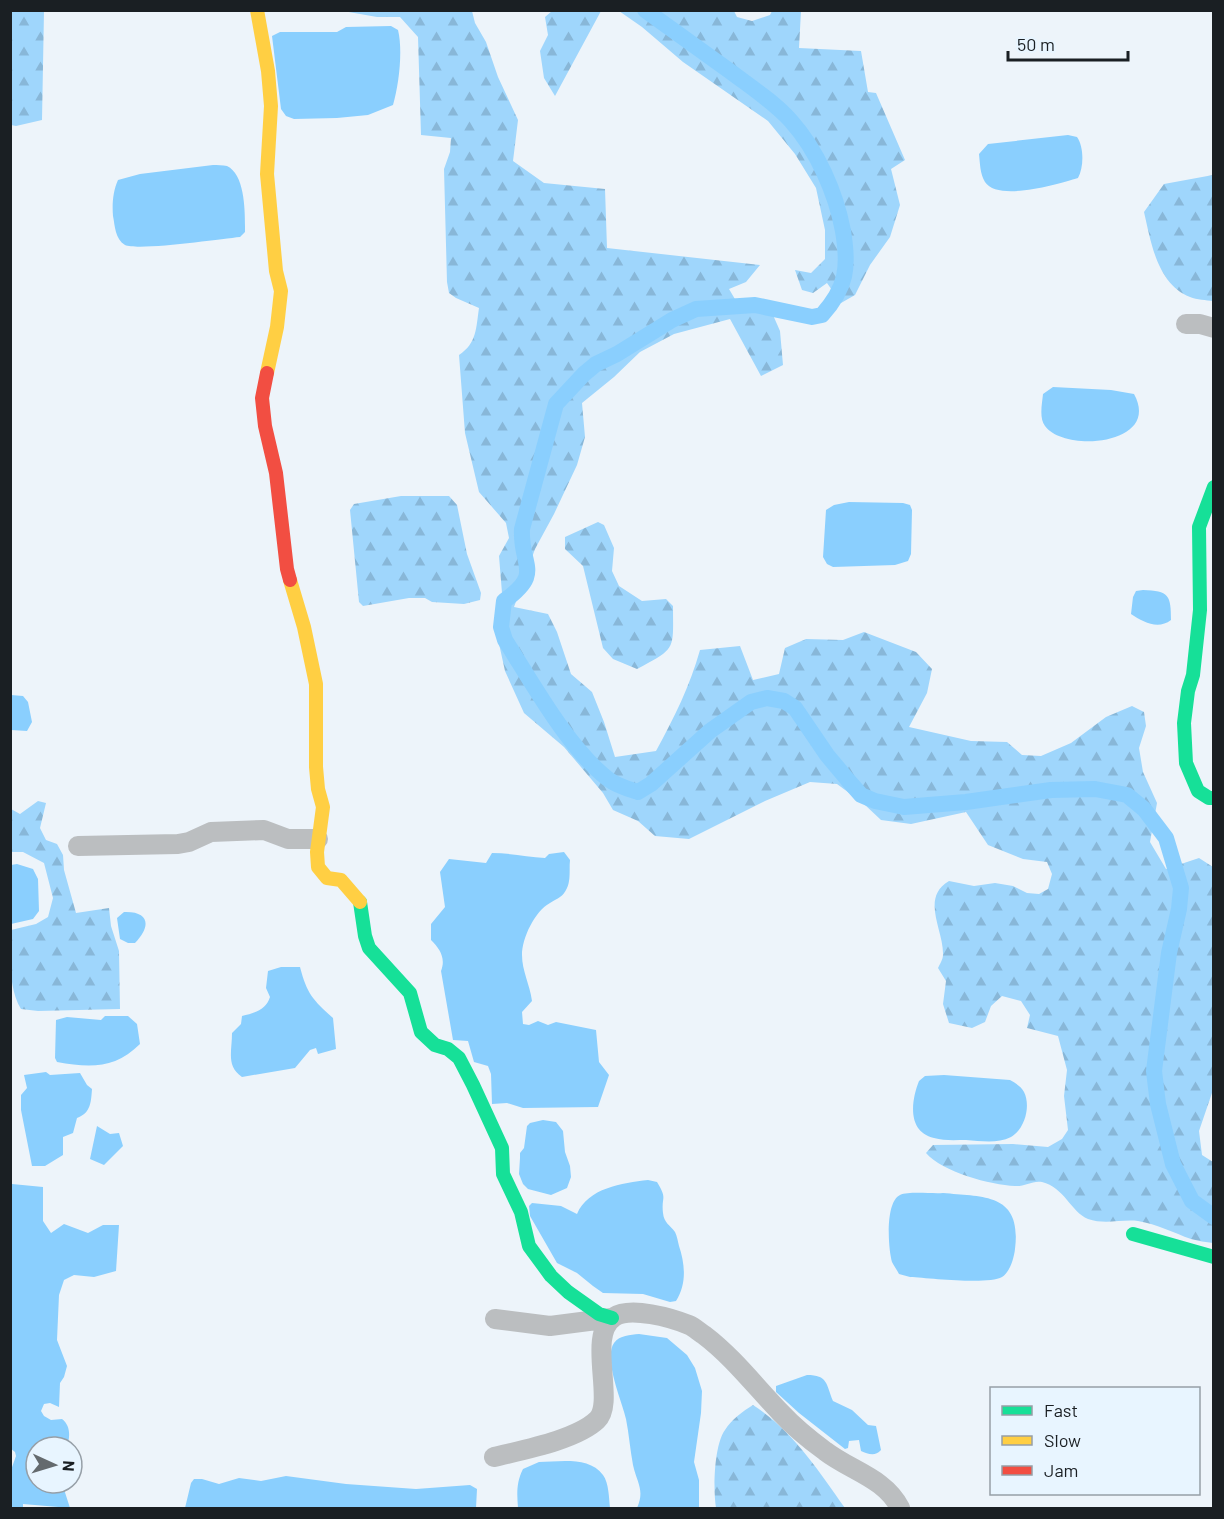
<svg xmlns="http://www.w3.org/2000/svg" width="1224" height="1519" font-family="Barlow,sans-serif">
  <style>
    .forest { fill: url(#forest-firs) }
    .water { fill: #8acffe }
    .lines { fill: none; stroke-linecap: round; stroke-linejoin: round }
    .canal { stroke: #8acffe; stroke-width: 16 }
    .street { stroke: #bbbec0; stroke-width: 20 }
    .fast { stroke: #16e098; stroke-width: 14 }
    .slow { stroke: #ffcf43; stroke-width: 14 }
    .jam { stroke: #f24e42; stroke-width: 14 }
  </style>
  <defs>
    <pattern id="forest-firs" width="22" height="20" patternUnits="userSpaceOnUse" patternTransform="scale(1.5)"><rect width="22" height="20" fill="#9fd6fc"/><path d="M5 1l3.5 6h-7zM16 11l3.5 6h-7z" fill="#88b7d8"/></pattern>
  </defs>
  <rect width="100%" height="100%" fill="#edf4fa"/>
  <path class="forest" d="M 11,10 L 44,11 L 42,120 L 16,126 L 11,125 Z
    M 343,11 L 472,11 L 475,23 L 486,42 L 498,77 L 518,120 L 513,161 L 544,183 L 605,189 L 607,248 L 760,265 L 746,282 L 729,289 L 742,311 L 773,315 L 780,331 L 783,365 L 761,376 L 730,319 L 674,334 L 640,352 L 614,377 L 582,403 L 585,437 L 577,465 L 554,514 L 535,549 L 514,607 L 548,614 L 557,632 L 571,674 L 592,692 L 604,722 L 615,757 L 656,751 C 674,718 690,686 700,650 L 740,646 L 753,680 L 779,674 L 785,648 L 806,639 L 843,640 L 864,632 L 916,652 L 932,669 L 927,693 L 909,727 L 971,741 L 1007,742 L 1022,755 L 1041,756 L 1071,743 L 1106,717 L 1132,706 L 1144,712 L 1146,726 L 1139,748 L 1143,772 L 1157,803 L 1150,842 L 1166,869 L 1199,858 L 1213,867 L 1213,1090 L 1199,1131 L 1202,1155 L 1213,1162 L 1213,1243 C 1206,1242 1198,1241 1191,1239 C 1174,1233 1157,1224 1138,1221 C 1122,1219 1105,1225 1088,1219 C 1071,1212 1064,1187 1042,1182 C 1033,1180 1024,1187 1015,1186 C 991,1185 942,1172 926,1153 L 933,1145 L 1013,1144 L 1048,1147 L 1062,1139 L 1068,1130 L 1064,1096 L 1067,1070 L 1058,1036 L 1027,1028 L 1030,1015 L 1021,1001 L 1002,996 L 991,1006 L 985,1022 L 972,1028 L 949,1023 L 943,1004 L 946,981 L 938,968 C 940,964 943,959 943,955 C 944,930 920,898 949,881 L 974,886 L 995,883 L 1013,886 L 1027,893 L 1039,894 L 1048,889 L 1052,874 L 1047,862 L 1023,859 L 988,845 L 966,812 L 911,824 L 881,820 L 864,804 L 837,784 L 810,782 L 765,801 L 689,839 L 655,836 L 638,821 L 613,810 L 603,793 L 564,747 L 524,713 L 505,671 L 494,621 L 502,593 L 499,556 L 509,538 L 506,523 L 479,492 L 465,433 L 459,355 C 477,343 476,328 479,308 L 456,298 L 449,293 L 447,282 L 444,169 L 450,152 L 451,138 L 421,135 L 418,37 L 400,17 L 377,17 Z
    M 552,11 L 601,11 L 555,96 L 544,78 L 540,51 L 548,35 L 545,17 Z
    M 619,11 L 734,11 L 737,17 L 752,21 L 770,15 L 772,11 L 801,11 L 799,48 L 861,51 L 868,92 L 876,93 L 905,160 L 891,169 L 900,205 L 890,237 L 870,265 L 855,295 L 841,303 L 827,283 L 813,293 L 802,290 L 795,270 L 811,273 L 825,259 L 825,230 L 816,188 L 795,154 L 768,121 L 683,62 L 642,27 Z
    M 1213,175 L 1214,175 L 1213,301 C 1206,300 1197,300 1190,297 C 1157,284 1151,242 1144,212 L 1164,184 Z
    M 401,496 L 449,496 L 457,505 L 467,554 L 481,593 L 480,600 L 464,604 L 432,602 L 425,598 L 409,598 L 363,606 L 359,602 L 350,510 L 354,504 Z
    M 598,522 L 604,525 L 614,548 L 612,571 L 619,586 L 642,601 L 666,599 L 673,606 C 673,650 677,648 637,669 L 613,659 L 603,648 L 583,566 L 565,549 L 565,537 Z
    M 38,801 L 46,803 L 40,828 L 46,840 L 57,844 L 63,855 L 64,870 L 76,913 L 109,908 L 111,926 L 119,951 L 120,1009 L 38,1011 L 21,1009 C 8,988 10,953 11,930 L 36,924 L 48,917 L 53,898 L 44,863 L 23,852 L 11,852 L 11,809 L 20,814 Z
    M 753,1405 C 793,1431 818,1470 845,1508 L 716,1508 C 713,1490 714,1445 725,1430 C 731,1420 743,1411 753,1405 Z"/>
  <path class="water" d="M 391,26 L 398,30 C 403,50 399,85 393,105 L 368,115 L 337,118 L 294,119 L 286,116 L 281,109 L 272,36 L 280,32 L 337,32 L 346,27 Z
    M 1068,135 L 1077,137 C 1084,147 1084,167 1078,178 C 1058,184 998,202 985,182 C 980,174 980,163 979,154 L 988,144 Z
    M 213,165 C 217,165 223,165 227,166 C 246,175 245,215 245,232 L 240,237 C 220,239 139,251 125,245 C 115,239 115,226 113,216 C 112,204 113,191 118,180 L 140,174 Z
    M 1053,387 L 1111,390 L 1134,394 C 1162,445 1064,453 1045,426 C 1039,418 1042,404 1043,394 Z
    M 849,502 L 903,503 L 910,505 L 912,510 L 911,554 L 908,561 L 895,565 L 833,567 L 827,564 L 823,557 L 826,510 L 834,505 Z
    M 1143,590 C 1169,591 1171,595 1171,620 C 1158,630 1143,622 1131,614 L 1133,597 L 1136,591 Z
    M 11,695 L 23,696 L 28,702 L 32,722 L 27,731 L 11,730 Z
    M 564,852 L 570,860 C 569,868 571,880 567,888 C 563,897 558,898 550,903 C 535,911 522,938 522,955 C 522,971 530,985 532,1001 L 522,1012 L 523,1024 L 529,1025 L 538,1021 L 548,1025 L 556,1022 L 596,1030 L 599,1062 L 609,1075 L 598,1107 L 523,1108 L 507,1103 L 492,1104 L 491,1074 L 488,1066 L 474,1062 L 468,1041 L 453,1040 L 441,971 C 446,958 440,949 431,940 L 431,924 L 445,907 L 440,872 L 449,859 L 486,863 L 492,853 C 510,853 527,857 545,858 L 549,854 Z
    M 17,864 L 33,869 L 38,879 L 39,911 L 33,919 L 11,924 L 11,865 Z
    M 124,912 C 150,911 151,927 135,943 L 128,943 L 120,939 L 117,918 Z
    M 281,967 L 300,967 C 307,994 313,1000 333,1018 L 336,1049 L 318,1054 L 316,1048 L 310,1050 L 295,1068 L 242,1077 C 226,1066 232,1052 232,1033 L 241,1024 L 242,1016 C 254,1013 266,1010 270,997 L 266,988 L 268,971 Z
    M 105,1016 L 128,1016 L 137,1024 L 140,1044 C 115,1069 90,1068 57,1062 L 55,1058 L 56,1020 L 67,1017 L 101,1020 Z
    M 46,1072 L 50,1075 L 80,1073 L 87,1085 L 92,1089 C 91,1102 91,1113 77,1118 L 73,1133 L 63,1137 L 63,1155 L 45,1166 L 32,1166 L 21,1110 L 21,1095 L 27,1088 L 24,1075 Z
    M 944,1075 L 1010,1080 C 1015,1083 1021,1086 1024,1092 C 1031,1106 1025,1129 1011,1137 C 997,1144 981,1141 966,1140 C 956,1140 944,1141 934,1138 C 907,1132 911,1101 919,1081 L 925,1076 Z
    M 543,1120 L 556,1122 L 563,1131 L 565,1152 L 570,1166 L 571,1177 L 567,1188 L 551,1195 L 528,1189 L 523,1184 L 519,1174 L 520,1158 L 520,1153 L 524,1148 L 527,1126 L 530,1123 Z
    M 97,1126 L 110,1134 L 119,1133 L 123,1146 L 104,1165 L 90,1159 Z
    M 648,1180 L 657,1182 C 668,1200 661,1196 663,1213 C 664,1223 670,1225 675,1232 C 677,1236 678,1242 679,1246 C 685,1264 687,1284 676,1301 L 670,1302 L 643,1294 L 603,1293 L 593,1286 L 577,1273 L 557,1263 L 530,1216 L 529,1206 L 532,1203 L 561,1206 L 577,1214 C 588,1188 622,1183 648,1180 Z
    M 12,1184 L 43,1187 L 43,1221 L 51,1233 L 64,1224 L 88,1233 L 103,1225 L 119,1225 L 116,1271 L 94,1277 L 74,1275 L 64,1280 L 59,1295 L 57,1340 L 67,1366 L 64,1377 L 60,1383 L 59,1407 L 50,1403 L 44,1404 L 41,1411 L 44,1416 L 51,1420 L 62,1419 C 71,1426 70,1437 67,1447 L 36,1447 L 36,1483 L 62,1483 L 70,1508 L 23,1504 L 23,1508 L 11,1508 L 11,1470 L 16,1456 L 15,1452 L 10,1448 L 10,1204 Z
    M 943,1193 C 984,1197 1022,1193 1015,1249 C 1014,1258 1010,1272 1002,1277 C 988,1285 929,1278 910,1277 L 899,1274 C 897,1270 894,1266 892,1262 C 888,1248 885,1202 900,1195 C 909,1191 933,1194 943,1193 Z
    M 639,1334 L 667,1338 L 687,1355 L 695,1368 L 702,1391 L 701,1413 L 694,1462 L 699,1480 L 699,1508 L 637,1508 C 645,1490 637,1483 633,1465 C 630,1449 629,1434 626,1419 C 622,1401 603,1359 614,1343 C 620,1335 630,1335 639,1334 Z
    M 807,1375 C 828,1375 826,1384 833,1401 L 852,1410 L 868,1425 L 876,1426 L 881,1450 C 875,1457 868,1454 861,1451 L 859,1440 L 849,1441 L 848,1448 L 845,1449 L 799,1413 L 776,1392 L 776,1386 Z
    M 539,1462 C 559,1462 589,1456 603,1475 C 609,1483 609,1499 610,1508 L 518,1508 C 517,1494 516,1483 523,1469 Z
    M 286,1476 L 346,1484 L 416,1489 L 470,1485 L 477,1489 L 476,1508 L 185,1508 L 191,1483 L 194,1479 L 202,1479 L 219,1484 L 239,1478 L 261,1481 Z"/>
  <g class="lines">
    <path class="canal" d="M 645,10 C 674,31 702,51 731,72 C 751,87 774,102 791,121 C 817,150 836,193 843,231 C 849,267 847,287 822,315 L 812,317 L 755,305 L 696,309 L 672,320 L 617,354 L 596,364 L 584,374 L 556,404 L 522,529 C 520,567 544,572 504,601 L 501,627 L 505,640 C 533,684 568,748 608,779 C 617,786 628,789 638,792 L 651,784 L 710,731 L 751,702 L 767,698 L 784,701 L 795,708 L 827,755 L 847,779 L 861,795 L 875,801 L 904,807 L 966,802 L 1051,790 L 1095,789 L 1127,795 L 1144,809 L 1166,838 L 1181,888 L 1179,909 L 1169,953 L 1154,1071 L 1158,1104 L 1173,1164 L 1192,1201 L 1214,1217"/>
    <path class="street" d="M 1186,324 L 1200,324 L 1214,328
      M 78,846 L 178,844 L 189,842 L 211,832 L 264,830 L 288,839 L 318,839
      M 495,1319 L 550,1326 L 612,1318
      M 494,1457 C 522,1450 576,1440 597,1420 C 616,1403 586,1335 614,1317 C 630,1306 672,1318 689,1325 C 694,1327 699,1332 704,1335 C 733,1357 755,1386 781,1413 C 794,1427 810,1440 825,1451 C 851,1471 885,1478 900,1508"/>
    <path class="fast" d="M 1214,487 L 1199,527 L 1200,610 L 1193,675 L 1188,691 L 1184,723 L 1186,763 L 1198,791 L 1209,798 L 1214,798
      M 360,902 L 365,936 L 369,948 L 410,993 L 421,1032 L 435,1045 L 448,1049 L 459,1058 L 473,1085 L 502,1148 L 503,1174 L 521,1212 L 529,1246 L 551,1276 L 568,1292 L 599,1314 L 612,1318
      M 1133,1234 L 1214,1257"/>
    <path class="slow" d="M 257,10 L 268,71 L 271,106 L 267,174 L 276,271 L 281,291 L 277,327 L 267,373
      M 290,580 L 304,627 L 316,684 L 316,767 L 318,789 L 323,807 L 317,852 L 318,867 L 327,878 L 341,880 L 360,902"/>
    <path class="jam" d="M 267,373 L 262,398 L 265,426 L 276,473 L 287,569 L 290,580"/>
  </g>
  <rect width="1224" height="1519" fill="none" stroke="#1a1f23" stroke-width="24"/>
  <rect x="990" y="1387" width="210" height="108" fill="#e8f5ff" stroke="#969fa7" stroke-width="1.5"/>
  <rect x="1002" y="1406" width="30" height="9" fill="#16e098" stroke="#969fa7" stroke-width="1.5"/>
  <text x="1044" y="1417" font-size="18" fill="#1a1f23">Fast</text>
  <rect x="1002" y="1436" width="30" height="9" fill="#ffcf43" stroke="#969fa7" stroke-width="1.5"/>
  <text x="1044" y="1447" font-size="18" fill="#1a1f23">Slow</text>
  <rect x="1002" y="1466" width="30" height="9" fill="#f24e42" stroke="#969fa7" stroke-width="1.5"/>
  <text x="1044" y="1477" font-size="18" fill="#1a1f23">Jam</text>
  <g transform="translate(54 1465) rotate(94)"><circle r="28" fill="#e8f5ff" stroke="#969fa7" stroke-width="1.5"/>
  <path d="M0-4.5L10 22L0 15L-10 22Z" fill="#646a6e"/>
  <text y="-9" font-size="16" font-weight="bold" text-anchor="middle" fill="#1a1f23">N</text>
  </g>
  <path d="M1008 51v9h120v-9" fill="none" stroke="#1a1f23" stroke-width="3"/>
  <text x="1017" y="51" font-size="18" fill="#1a1f23" stroke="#e8f5ff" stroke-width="4.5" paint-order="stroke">50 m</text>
</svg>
